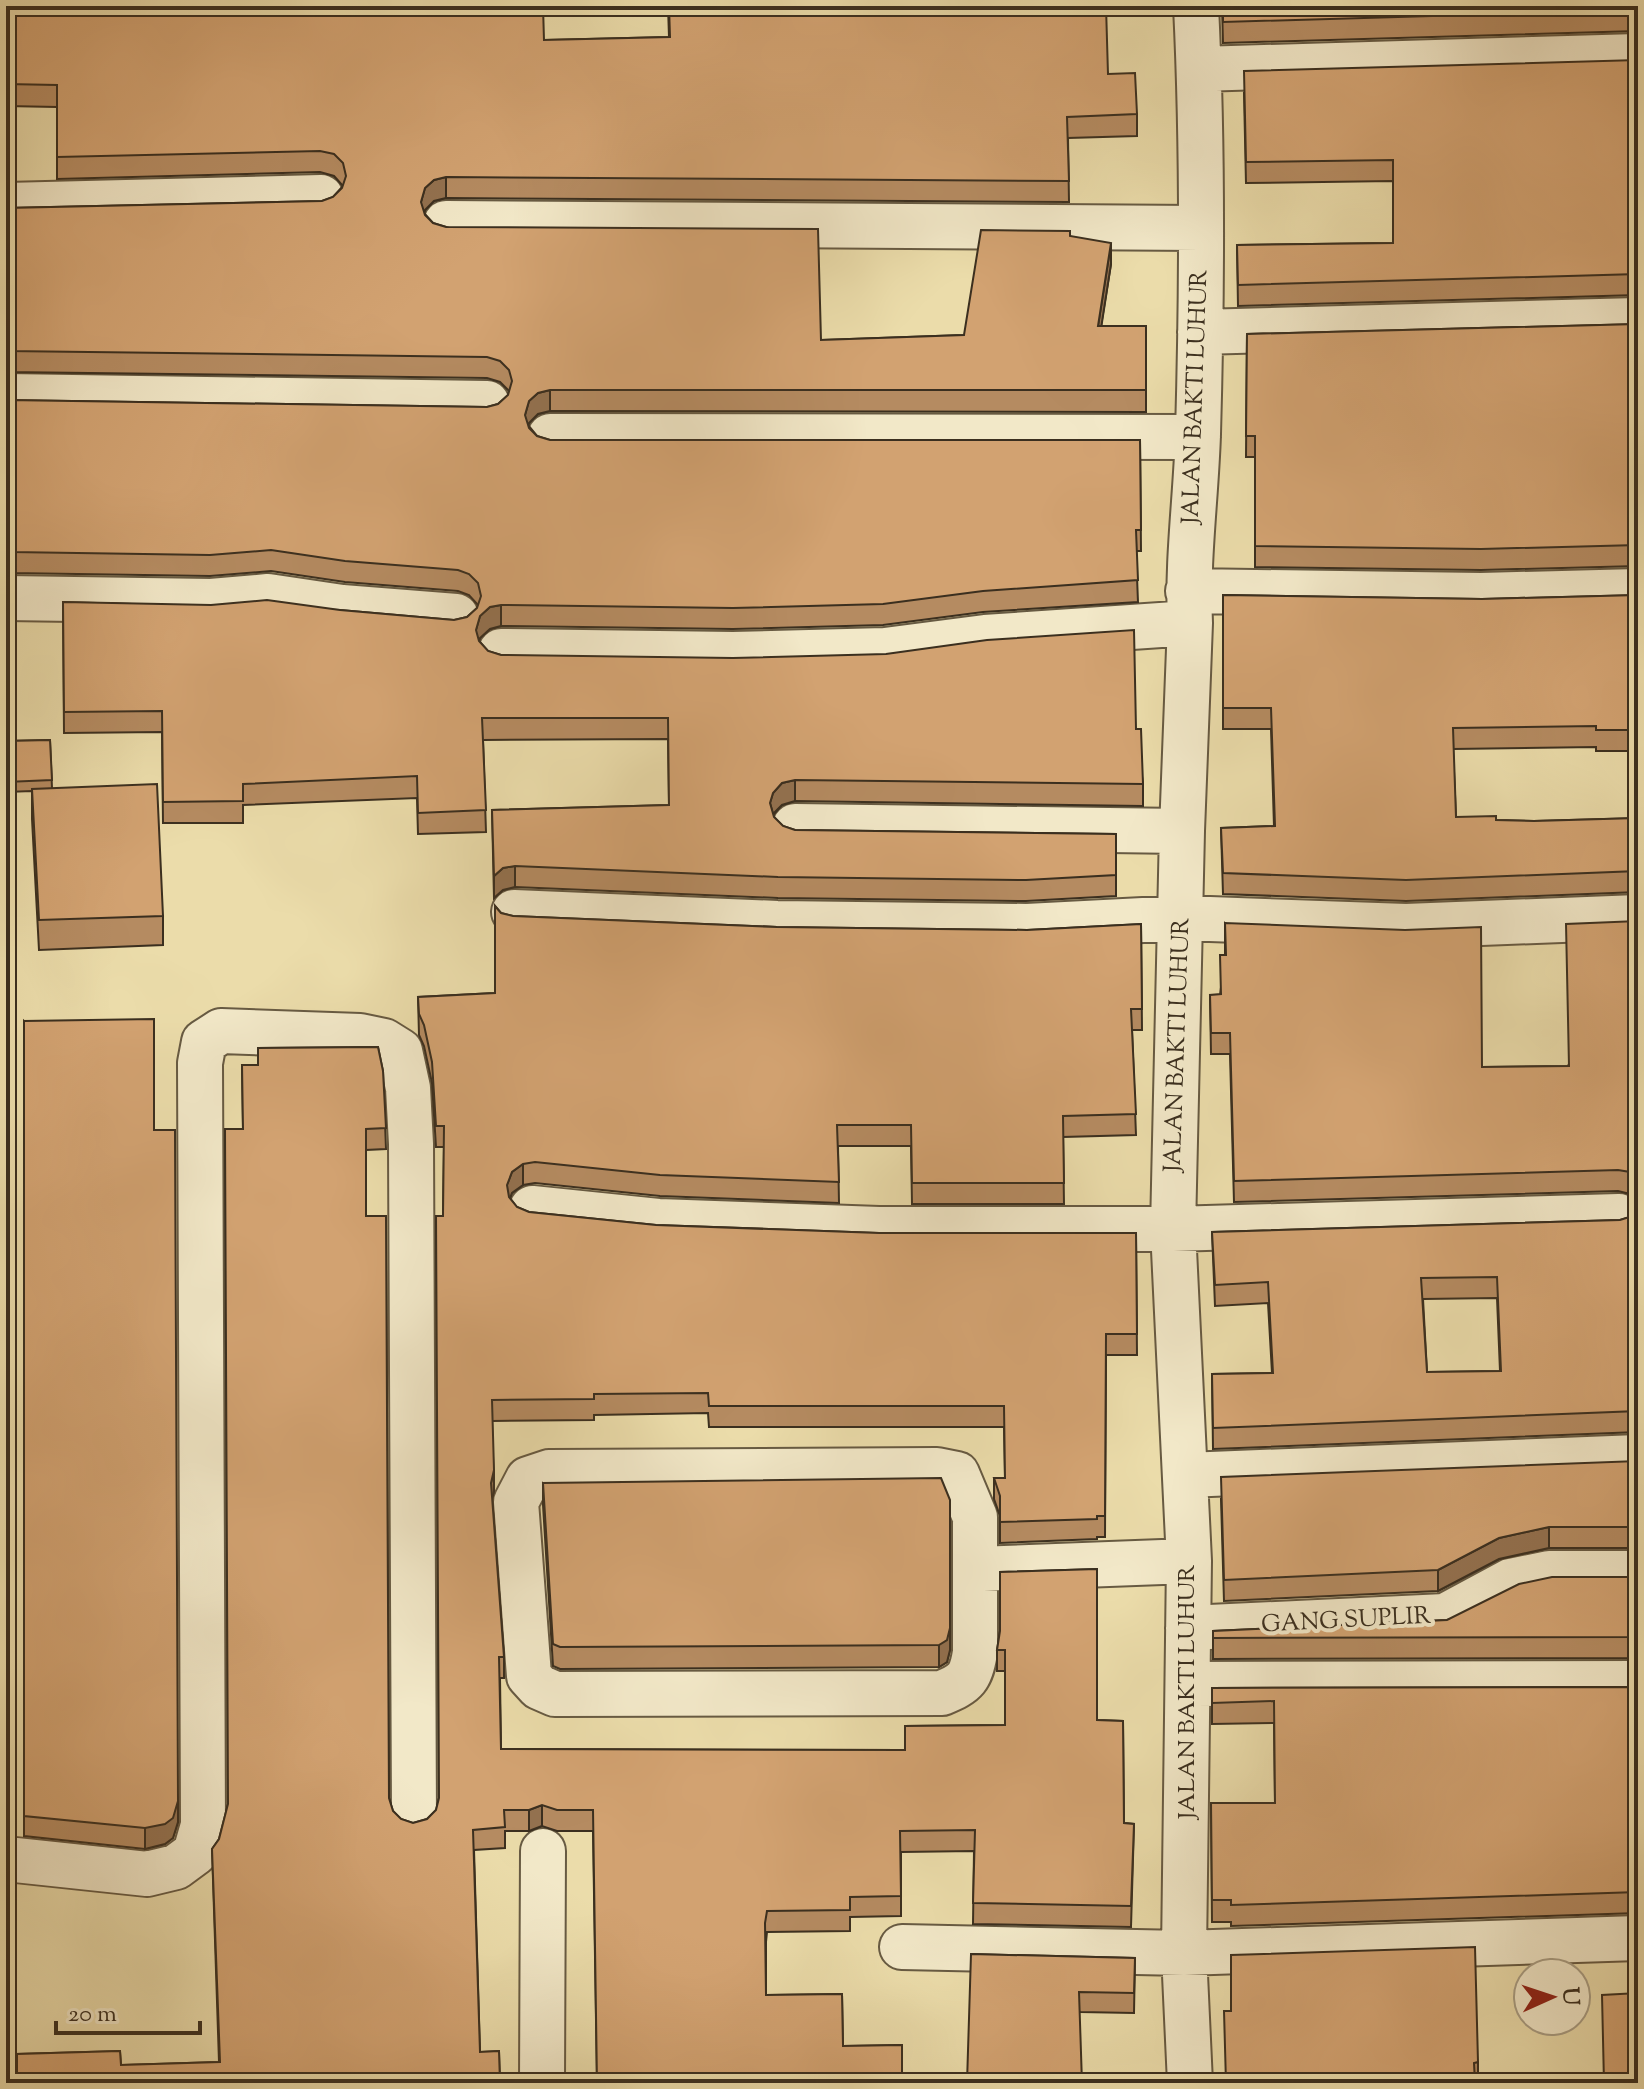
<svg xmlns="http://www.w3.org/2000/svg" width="1644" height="2089" font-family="'Sorts Mill Goudy',serif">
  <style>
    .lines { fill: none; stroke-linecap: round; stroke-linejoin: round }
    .minor-casing { stroke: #675a42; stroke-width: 48 }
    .minor { stroke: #f2e8c8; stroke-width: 44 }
    .wall { fill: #b58b61; stroke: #3b2f1f; stroke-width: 2; fill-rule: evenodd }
    .shaded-wall { fill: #93714f; stroke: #3b2f1f; stroke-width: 2 }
    .building { fill: #d2a271; stroke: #3b2f1f; stroke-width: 2; fill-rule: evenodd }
    .labels { text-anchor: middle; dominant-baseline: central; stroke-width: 8; stroke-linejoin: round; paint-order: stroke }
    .street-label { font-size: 24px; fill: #3b2f1f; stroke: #f2e8c8 }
  </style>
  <rect width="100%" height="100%" fill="#ebdcaa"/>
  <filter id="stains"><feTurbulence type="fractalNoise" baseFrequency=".0025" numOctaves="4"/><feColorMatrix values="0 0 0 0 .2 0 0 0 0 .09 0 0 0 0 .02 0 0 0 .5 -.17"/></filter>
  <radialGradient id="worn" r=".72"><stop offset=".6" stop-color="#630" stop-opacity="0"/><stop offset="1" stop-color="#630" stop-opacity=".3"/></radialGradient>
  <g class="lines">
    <defs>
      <path id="minor" d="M 157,6 L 355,12
        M 1199,69 L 1638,56
        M 6,205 L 321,197
        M 446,223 L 1200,228
        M 1200,332 L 1638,320
        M 6,396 L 487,403
        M 550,436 L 1198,437
        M 1188,591 L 1481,595 L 1638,591
        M 6,598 L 211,601 L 268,596 L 342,607 L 456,616
        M 501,651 L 733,654 L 885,650 L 985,637 L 1190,623
        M 795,826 L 1182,831
        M 514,912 L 777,923 L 1027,926 L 1182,918 L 1406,926 L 1638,917
        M 532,1208 L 658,1221 L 879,1229 L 1173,1229 L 1619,1216
        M 937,1470 L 957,1474 L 975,1517 L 975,1652 C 971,1678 966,1683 942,1693 L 555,1694 L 539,1687 L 529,1676 L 516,1502 L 528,1479 L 549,1472 Z
        M 1186,1475 L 1638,1457
        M 976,1569 L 1189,1561
        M 1188,1628 L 1445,1616 L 1510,1581 L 1549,1573 L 1638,1573
        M 1189,1684 L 1638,1683
        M 6,1859 L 147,1874 L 176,1867 L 195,1853 L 203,1825 L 200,1063 L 204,1042 L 221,1031 L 360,1036 L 384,1041 L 400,1051 L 408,1088 L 411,1144 L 414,1819
        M 902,1947 L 1184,1953 L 1638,1938
        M 542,2083 L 543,1851
        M 1190,2083 L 1184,1953 L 1189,1561 L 1173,1229 L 1182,831 L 1190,623 C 1187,560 1196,497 1198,434 C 1202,292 1203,148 1196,6"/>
    </defs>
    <use href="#minor" class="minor-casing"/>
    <use href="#minor" class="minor"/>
  </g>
  <path class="wall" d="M 6,6 L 156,10 L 544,40 L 669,37 L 668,6 L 1089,6 L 1108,74 L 1137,114 L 1137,136 L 1068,138 L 1069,202 L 446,198 L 434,201 L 425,210 L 424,213 L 433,223 L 821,340 L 964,335 L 1070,236 L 1111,264 L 1101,326 L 1146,326 L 1146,412 L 550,411 L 538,414 L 529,423 L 528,425 L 537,436 L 550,440 L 1140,440 L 1141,551 L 1136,551 L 1138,602 L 983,612 L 883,625 L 733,629 L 501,626 L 490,629 L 480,638 L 479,641 L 488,651 L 501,655 L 1136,729 L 1143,784 L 1143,806 L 795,801 L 782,805 L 773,815 L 774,817 L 783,826 L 795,830 L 1116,834 L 1116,896 L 1026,901 L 778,898 L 515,887 L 503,890 L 494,898 L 492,810 L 669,805 L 668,739 L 483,740 L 486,832 L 418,834 L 417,798 L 243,805 L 243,823 L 163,823 L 162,732 L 64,733 L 63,602 L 340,610 L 454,620 L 467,617 L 477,608 L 478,605 L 469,595 L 458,591 L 345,582 L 271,571 L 210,576 L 11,573 L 10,474 L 6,474 L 6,400 L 487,407 L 498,404 L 508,395 L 509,391 L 500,382 L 487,378 L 6,372 L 6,333 L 12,333 L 12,279 L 6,280 L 6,208 L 322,201 L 333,197 L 343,186 L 334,176 L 320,172 L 57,179 L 57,107 L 6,106 Z
    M 1222,6 L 1638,6 L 1638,31 L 1223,43 Z
    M 1638,60 L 1638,295 L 1238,306 L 1237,245 L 1393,243 L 1393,181 L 1246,183 L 1244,93 Z
    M 1638,324 L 1638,566 L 1481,570 L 1255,567 L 1255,457 L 1246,457 L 1247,334 Z
    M 1223,595 L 1482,599 L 1638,595 L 1638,751 L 1596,751 L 1596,747 L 1453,749 L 1456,817 L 1496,820 L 1534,821 L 1638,818 L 1638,892 L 1406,901 L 1223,894 L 1221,828 L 1274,826 L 1271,729 L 1223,729 Z
    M 50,740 L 52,788 L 163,916 L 163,945 L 39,950 L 32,819 L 32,791 L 6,792 L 6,741 Z
    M 495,906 L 501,913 L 513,916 L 777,927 L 1027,930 L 1141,924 L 1142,1030 L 1132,1030 L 1136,1135 L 1063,1137 L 1064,1204 L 912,1204 L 911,1146 L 838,1146 L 839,1203 L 660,1196 L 535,1183 L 523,1185 L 512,1193 L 510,1198 L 517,1207 L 529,1212 L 656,1225 L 879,1233 L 1136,1233 L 1137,1355 L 1106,1355 L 1105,1537 L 1097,1537 L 1097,1539 L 1000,1543 L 1000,1516 L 994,1499 L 994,1478 L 1005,1478 L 1004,1427 L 709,1427 L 708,1413 L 594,1415 L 594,1420 L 492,1421 L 494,1491 L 492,1498 L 504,1657 L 504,1678 L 500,1678 L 501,1749 L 905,1750 L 905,1726 L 1005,1725 L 1005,1671 L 997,1671 L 997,1650 L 1000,1631 L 1000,1572 L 1097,1569 L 1097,1720 L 1123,1721 L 1124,1823 L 1134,1824 L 1131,1927 L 973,1924 L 974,1851 L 901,1852 L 901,1916 L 850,1917 L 850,1931 L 767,1932 L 766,1942 L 766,1995 L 842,1994 L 843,2046 L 902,2045 L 902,2083 L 597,2083 L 593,1831 L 557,1831 L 542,1826 L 529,1831 L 505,1831 L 505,1848 L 474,1850 L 480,2052 L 499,2051 L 500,2083 L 17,2083 L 17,2054 L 120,2051 L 121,2065 L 219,2062 L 212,1849 L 219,1839 L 228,1804 L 225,1129 L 243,1129 L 242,1065 L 258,1065 L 258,1048 L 378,1047 L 383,1071 L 386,1149 L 366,1150 L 366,1216 L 386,1216 L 389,1798 L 393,1811 L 401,1819 L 413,1823 L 427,1819 L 436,1810 L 439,1798 L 436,1216 L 443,1216 L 444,1147 L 436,1147 L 432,1083 L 424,1046 L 419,1035 L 418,997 L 495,993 Z
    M 1638,921 L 1638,1201 L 1630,1194 L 1618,1191 L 1234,1202 L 1230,1054 L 1211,1054 L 1210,995 L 1220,995 L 1225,955 L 1225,923 L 1482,1067 L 1568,1066 Z
    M 24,1021 L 154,1130 L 178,1822 L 173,1838 L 165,1844 L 145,1849 L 24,1836 Z
    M 1638,1210 L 1638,1432 L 1213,1449 L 1212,1374 L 1272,1373 L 1268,1303 L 1215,1306 L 1212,1232 L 1620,1220 L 1633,1216 ZM 1497,1298 L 1500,1371 L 1427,1372 L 1423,1299 Z
    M 1638,1461 L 1638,1548 L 1549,1548 L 1499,1559 L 1438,1591 L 1224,1601 L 1221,1499 Z
    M 543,1483 L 950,1650 L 947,1662 L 939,1667 L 560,1669 L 553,1666 L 543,1505 Z
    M 1638,1577 L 1638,1658 L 1213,1659 L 1213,1631 L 1447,1620 Z
    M 1638,1687 L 1638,1913 L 1231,1926 L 1231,1922 L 1212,1922 L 1211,1803 L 1275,1803 L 1274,1723 L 1212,1724 L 1212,1688 Z
    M 971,1954 L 1135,1958 L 1134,2013 L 1080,2012 Z
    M 1478,2062 L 1478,2083 L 1226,2083 Z"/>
  <path class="shaded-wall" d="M 446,177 L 446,198 L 434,201 L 425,210 L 421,224 L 421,202 L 425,188 L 434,180 Z
    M 1111,243 L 1111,264 L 1098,348 L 1098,326 Z
    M 550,390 L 550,411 L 538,414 L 529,423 L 525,437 L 525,415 L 529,401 L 538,393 Z
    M 501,605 L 501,626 L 490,629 L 480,638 L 476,651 L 476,630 L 480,616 L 490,607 Z
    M 795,780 L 795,801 L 782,805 L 773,814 L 770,803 L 773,793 L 782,783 Z
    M 515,866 L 515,887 L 503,890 L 494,898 L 494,876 L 503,868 Z
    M 523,1164 L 523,1185 L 512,1193 L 507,1206 L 507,1185 L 512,1172 Z
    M 494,1470 L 494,1491 L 491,1504 L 491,1483 Z
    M 1549,1527 L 1549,1548 L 1499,1559 L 1438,1591 L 1438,1570 L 1499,1538 Z
    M 950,1628 L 950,1650 L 947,1662 L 939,1667 L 939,1645 Z
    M 178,1801 L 178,1822 L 173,1838 L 165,1844 L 145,1849 L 145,1828 Z
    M 542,1805 L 542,1826 L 529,1831 L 529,1810 Z"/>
  <path class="building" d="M 6,6 L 145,6 L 156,10 L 354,16 L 367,12 L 374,6 L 543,6 L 544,40 L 670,37 L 669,6 L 1106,6 L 1108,74 L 1135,73 L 1137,114 L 1067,117 L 1069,181 L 446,177 L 434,180 L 425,188 L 421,202 L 425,215 L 433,223 L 446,227 L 818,229 L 821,340 L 964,335 L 981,230 L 1070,231 L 1070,236 L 1111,243 L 1098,326 L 1146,326 L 1146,390 L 550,390 L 538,393 L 529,401 L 525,415 L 529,428 L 537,436 L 550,440 L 1140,440 L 1141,530 L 1136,530 L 1138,580 L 983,591 L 883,604 L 733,608 L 501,605 L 490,607 L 480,616 L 476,630 L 479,641 L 488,651 L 501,655 L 733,658 L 886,654 L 987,640 L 1134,630 L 1136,729 L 1141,729 L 1143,784 L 795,780 L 782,783 L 773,793 L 770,803 L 774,817 L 783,826 L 795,830 L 1116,834 L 1116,875 L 1026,880 L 778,877 L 515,866 L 503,868 L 494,876 L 492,810 L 669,805 L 668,718 L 482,718 L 486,810 L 418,813 L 417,776 L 243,784 L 243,801 L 163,802 L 162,711 L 64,712 L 63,602 L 211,605 L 267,600 L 340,610 L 454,620 L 467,617 L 477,608 L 481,596 L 478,583 L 469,574 L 458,570 L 345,561 L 271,550 L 210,555 L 11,552 L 10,453 L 6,453 L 6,400 L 487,407 L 498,404 L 508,395 L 512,381 L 509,370 L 500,361 L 487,357 L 6,351 L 6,333 L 12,333 L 12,258 L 6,258 L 6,208 L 322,201 L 333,197 L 342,188 L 346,176 L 343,163 L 334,154 L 320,151 L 57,157 L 57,85 L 6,84 Z
    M 1223,6 L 1638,6 L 1638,10 L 1223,22 Z
    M 1638,60 L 1638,274 L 1238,285 L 1237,245 L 1393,243 L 1393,160 L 1246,162 L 1244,71 Z
    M 1638,324 L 1638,545 L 1481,549 L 1255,546 L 1255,436 L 1246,436 L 1247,334 Z
    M 1223,595 L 1482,599 L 1638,595 L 1638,730 L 1596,730 L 1596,726 L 1453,728 L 1456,817 L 1496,816 L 1496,820 L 1534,821 L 1638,818 L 1638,871 L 1406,880 L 1223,873 L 1221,828 L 1275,826 L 1271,708 L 1223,708 Z
    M 50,740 L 52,780 L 6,782 L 6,741 Z
    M 157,784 L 163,916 L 39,920 L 32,789 Z
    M 495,906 L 501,913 L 513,916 L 777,927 L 1027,930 L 1141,924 L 1142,1009 L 1131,1009 L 1136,1114 L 1063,1116 L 1064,1183 L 912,1183 L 911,1125 L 837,1125 L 839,1182 L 660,1175 L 535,1162 L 523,1164 L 512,1172 L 507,1185 L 509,1197 L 517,1207 L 529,1212 L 656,1225 L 879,1233 L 1136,1233 L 1137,1334 L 1106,1334 L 1105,1516 L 1097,1516 L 1097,1519 L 1000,1522 L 1000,1496 L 994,1478 L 1005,1478 L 1004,1406 L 709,1406 L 708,1393 L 594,1394 L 594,1399 L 492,1400 L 494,1470 L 491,1483 L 504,1657 L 499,1657 L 501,1749 L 905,1750 L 905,1726 L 1005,1725 L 1005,1650 L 997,1650 L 1000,1631 L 1000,1572 L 1097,1569 L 1097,1720 L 1123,1721 L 1124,1823 L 1134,1824 L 1131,1906 L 973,1903 L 975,1830 L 900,1831 L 901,1896 L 850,1897 L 850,1910 L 767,1911 L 765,1923 L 766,1995 L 842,1994 L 843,2046 L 902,2045 L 902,2083 L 597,2083 L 593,1810 L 557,1810 L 542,1805 L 529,1810 L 504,1810 L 505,1827 L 473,1830 L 480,2052 L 499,2051 L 500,2083 L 17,2083 L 17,2054 L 120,2051 L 121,2065 L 220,2062 L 212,1849 L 219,1839 L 228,1804 L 225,1129 L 243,1129 L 242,1065 L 258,1065 L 258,1048 L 378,1047 L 383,1071 L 386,1128 L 366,1129 L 366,1216 L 386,1216 L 389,1798 L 393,1811 L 401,1819 L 413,1823 L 427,1819 L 436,1810 L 439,1798 L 436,1216 L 443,1216 L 444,1126 L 436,1126 L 432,1062 L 424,1025 L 419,1014 L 418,997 L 495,993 Z
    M 1638,921 L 1638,1179 L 1630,1172 L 1618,1170 L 1234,1181 L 1230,1033 L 1211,1033 L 1210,995 L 1221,994 L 1220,955 L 1226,955 L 1225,923 L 1405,930 L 1481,927 L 1482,1067 L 1569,1066 L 1566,924 Z
    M 154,1019 L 154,1130 L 175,1130 L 178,1801 L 173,1818 L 165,1824 L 145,1828 L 24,1816 L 24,1021 Z
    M 1638,1210 L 1638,1411 L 1213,1428 L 1212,1374 L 1273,1373 L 1268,1282 L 1215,1285 L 1212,1232 L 1620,1220 L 1633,1216 ZM 1497,1277 L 1501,1371 L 1427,1372 L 1421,1278 Z
    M 1638,1461 L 1638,1527 L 1549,1527 L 1499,1538 L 1438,1570 L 1224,1580 L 1221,1477 Z
    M 941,1478 L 950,1500 L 950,1628 L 947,1640 L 939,1645 L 560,1647 L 553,1644 L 543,1483 Z
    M 1552,1577 L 1638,1577 L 1638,1637 L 1213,1638 L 1213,1631 L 1447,1620 L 1519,1584 Z
    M 1638,1687 L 1638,1892 L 1231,1905 L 1231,1900 L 1212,1900 L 1211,1803 L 1275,1803 L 1274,1701 L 1212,1703 L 1212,1688 Z
    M 1475,1947 L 1478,2062 L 1474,2063 L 1475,2083 L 1226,2083 L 1224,2011 L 1231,2011 L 1231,1955 Z
    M 971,1954 L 1135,1958 L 1134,1993 L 1079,1992 L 1082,2083 L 967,2083 Z
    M 1638,1993 L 1638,2083 L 1604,2083 L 1602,1995 Z"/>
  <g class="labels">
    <g class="street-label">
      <text transform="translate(1196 397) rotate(-88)">JALAN BAKTI LUHUR</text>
      <text transform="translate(1178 1045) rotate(-88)">JALAN BAKTI LUHUR</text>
      <text transform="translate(1346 1621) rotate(-3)">GANG SUPLIR</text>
      <text transform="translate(1188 1692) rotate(-90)">JALAN BAKTI LUHUR</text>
    </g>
  </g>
  <rect width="1644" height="2089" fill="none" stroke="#ebdcaa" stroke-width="32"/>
  <rect x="8" y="8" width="1628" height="2073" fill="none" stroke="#3b2f1f" stroke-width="4"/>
  <rect x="16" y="16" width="1612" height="2057" fill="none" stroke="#3b2f1f" stroke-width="2"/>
  <g transform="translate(1552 1997) rotate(87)"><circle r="38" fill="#f2e8c8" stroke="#a99e84" stroke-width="2"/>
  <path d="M0-6L14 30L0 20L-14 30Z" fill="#8f2418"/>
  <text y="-12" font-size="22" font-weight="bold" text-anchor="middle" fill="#3b2f1f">U</text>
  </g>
  <path d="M56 2021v12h144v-12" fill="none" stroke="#3b2f1f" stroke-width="4"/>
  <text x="68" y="2021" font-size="24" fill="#3b2f1f" stroke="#f2e8c8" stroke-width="6" paint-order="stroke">20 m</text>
  <rect width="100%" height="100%" filter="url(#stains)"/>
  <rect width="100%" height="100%" fill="url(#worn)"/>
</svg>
